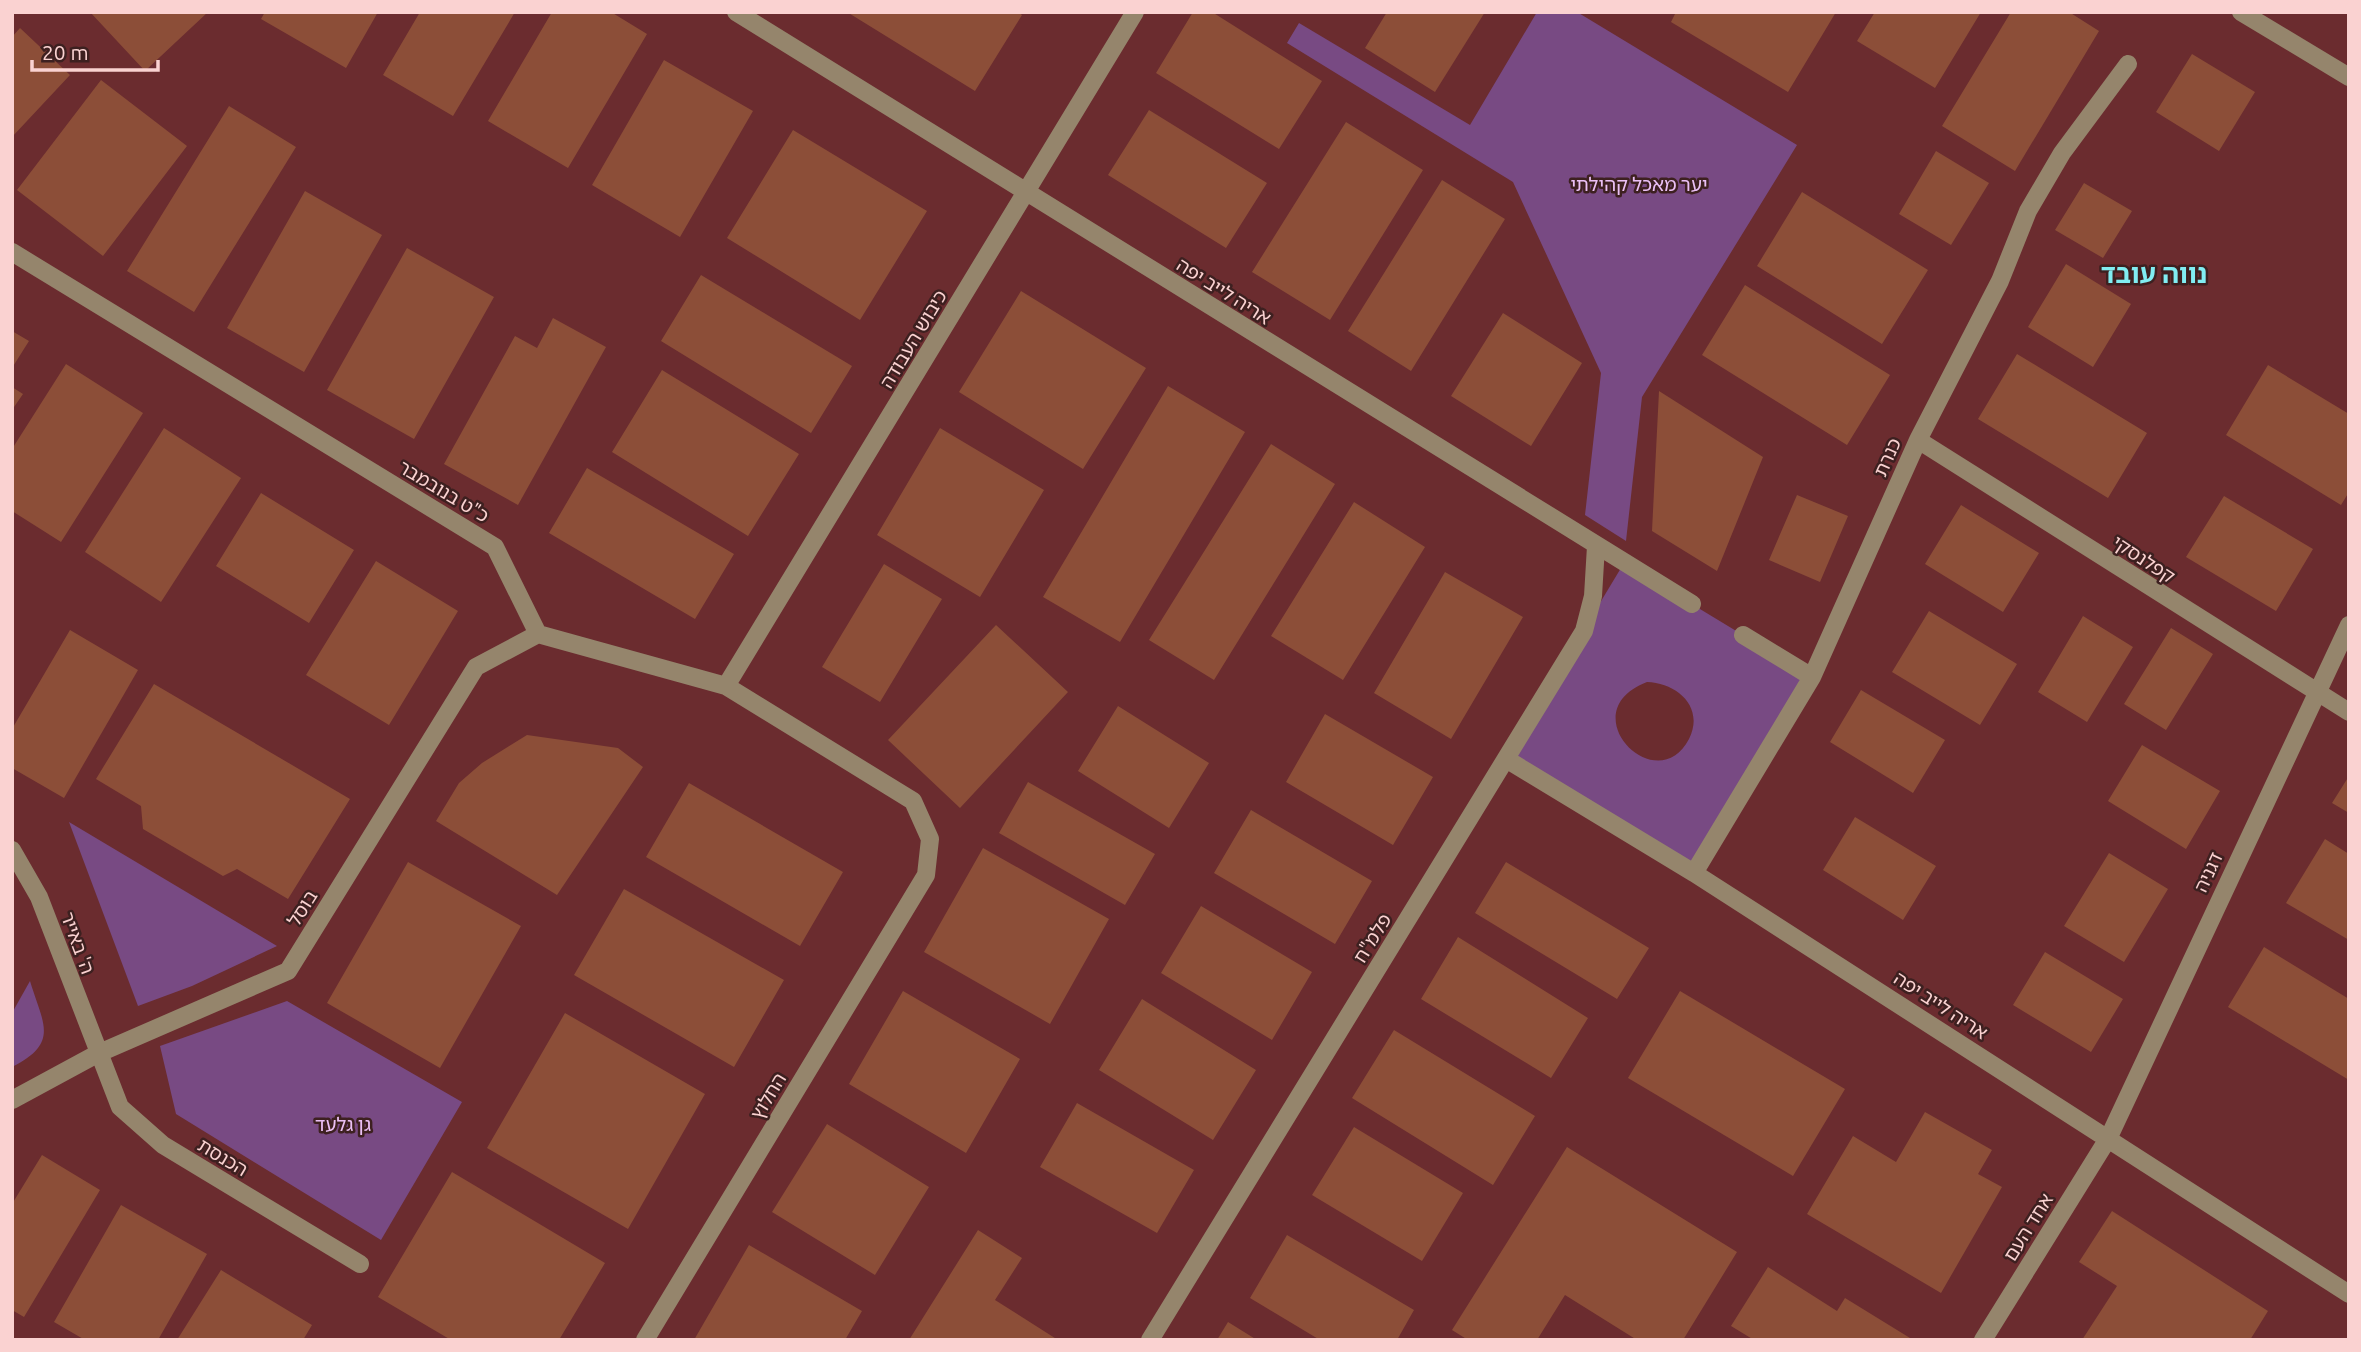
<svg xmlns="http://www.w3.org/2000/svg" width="2361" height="1352" font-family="Ubuntu,'Noto Sans Hebrew',sans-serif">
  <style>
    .green { fill: #784a83; fill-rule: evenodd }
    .building { fill: #8c4e38 }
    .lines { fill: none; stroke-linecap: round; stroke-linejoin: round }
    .minor { stroke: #95856c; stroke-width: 18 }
    .labels { text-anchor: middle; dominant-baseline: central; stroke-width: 5; stroke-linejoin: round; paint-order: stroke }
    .park-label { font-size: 19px; fill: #ebc0f6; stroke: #3d2020 }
    .street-label { font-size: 19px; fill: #fad2d1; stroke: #3d2020 }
    .district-label { font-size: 26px; font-weight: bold; fill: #81edf2; stroke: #3d2020 }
  </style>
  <rect width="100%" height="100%" fill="#6b2c2f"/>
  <path class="green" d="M 1537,12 L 1577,12 L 1797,145 L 1642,397 L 1626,541 L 1585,515 L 1601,373 L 1513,182 L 1287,43 L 1299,23 L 1470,125 Z
    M 1624,563 L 1812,677 L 1694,873 L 1506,759 ZM 1647,682 C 1677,683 1705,707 1689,739 C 1657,801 1569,712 1647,682 Z
    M 69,822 L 277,946 L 192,986 L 138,1006 Z
    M 30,981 C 43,1024 60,1043 12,1067 L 12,1013 Z
    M 287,1001 L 462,1102 L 381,1240 L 176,1114 L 160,1046 Z"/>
  <path class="building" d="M 90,12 L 208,12 L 145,71 Z
    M 265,12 L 378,12 L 346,68 L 261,19 Z
    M 420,12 L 515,12 L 453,116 L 383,75 Z
    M 552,12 L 611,12 L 647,34 L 568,168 L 488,121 Z
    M 847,12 L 1018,12 L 1022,15 L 975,91 Z
    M 1193,12 L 1212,12 L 1322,81 L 1279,149 L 1156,73 Z
    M 1387,12 L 1485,12 L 1435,92 L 1365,48 Z
    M 1676,12 L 1836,12 L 1788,92 L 1671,22 Z
    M 1875,12 L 1981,12 L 1935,88 L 1857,41 Z
    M 2011,12 L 2069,12 L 2099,31 L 2015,171 L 1942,126 Z
    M 20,28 L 70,75 L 12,137 L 12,37 Z
    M 2192,54 L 2255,92 L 2219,151 L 2156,112 Z
    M 664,60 L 753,111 L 680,237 L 592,185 Z
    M 101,80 L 187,146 L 103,256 L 17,190 Z
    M 229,106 L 296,147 L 194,312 L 127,271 Z
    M 1149,110 L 1267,183 L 1226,248 L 1108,175 Z
    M 1346,122 L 1423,170 L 1330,320 L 1252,272 Z
    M 793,130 L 927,211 L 860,320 L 727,238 Z
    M 1936,151 L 1989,183 L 1951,245 L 1899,214 Z
    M 1442,180 L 1505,219 L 1411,371 L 1348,331 Z
    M 2084,183 L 2132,211 L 2103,258 L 2055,230 Z
    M 305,191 L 382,235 L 304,372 L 227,328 Z
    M 1802,192 L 1928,270 L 1882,344 L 1757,266 Z
    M 407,248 L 494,297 L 414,439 L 327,390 Z
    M 2066,264 L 2131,304 L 2093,367 L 2028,327 Z
    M 701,275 L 852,366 L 811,433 L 661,341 Z
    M 1745,285 L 1890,375 L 1847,445 L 1702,355 Z
    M 1021,291 L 1146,368 L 1083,469 L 959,392 Z
    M 1503,313 L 1582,363 L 1531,446 L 1451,396 Z
    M 553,318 L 606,347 L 518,505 L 444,464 L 515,336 L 537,348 Z
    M 12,331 L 29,341 L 12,368 Z
    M 2017,354 L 2147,433 L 2108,498 L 1978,419 Z
    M 66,364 L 143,413 L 61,542 L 12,511 L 12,449 Z
    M 2268,365 L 2349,414 L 2349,492 L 2341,505 L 2226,435 Z
    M 662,370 L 799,454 L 748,536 L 612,452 Z
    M 1168,386 L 1245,432 L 1120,642 L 1043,597 Z
    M 12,387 L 23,394 L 12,410 Z
    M 1659,391 L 1763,457 L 1717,571 L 1652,531 Z
    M 164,428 L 241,478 L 161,602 L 85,552 Z
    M 940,428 L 1044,490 L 980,597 L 877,535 Z
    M 1271,444 L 1335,484 L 1214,680 L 1149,640 Z
    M 587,468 L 734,554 L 695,619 L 549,533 Z
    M 261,493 L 354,550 L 309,623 L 216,566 Z
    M 1797,495 L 1848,516 L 1820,582 L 1769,560 Z
    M 2224,496 L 2313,549 L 2276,611 L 2186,557 Z
    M 1354,502 L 1425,547 L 1343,680 L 1271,636 Z
    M 1961,505 L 2039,553 L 2003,612 L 1925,564 Z
    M 376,561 L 458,611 L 389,725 L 306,675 Z
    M 884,564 L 942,599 L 880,702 L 822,667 Z
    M 1445,572 L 1523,617 L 1451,739 L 1374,693 Z
    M 1929,611 L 2017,664 L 1980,725 L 1892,672 Z
    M 2083,616 L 2133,647 L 2087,722 L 2038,692 Z
    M 996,625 L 1068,692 L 960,808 L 888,740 Z
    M 2171,628 L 2213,654 L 2166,730 L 2124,704 Z
    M 70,630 L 138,670 L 64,798 L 12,768 L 12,729 Z
    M 154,684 L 350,799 L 288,899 L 237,869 L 223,876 L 143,829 L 141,806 L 96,779 Z
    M 1861,690 L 1945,740 L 1913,793 L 1830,742 Z
    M 1118,706 L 1209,763 L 1169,828 L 1078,771 Z
    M 1325,714 L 1433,777 L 1393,845 L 1286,782 Z
    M 527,735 L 618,748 L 643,767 L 557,895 L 436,821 L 459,783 L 482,763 Z
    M 2142,745 L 2220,791 L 2186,849 L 2108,801 Z
    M 2349,776 L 2349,813 L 2332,803 Z
    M 1028,782 L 1155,854 L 1125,905 L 999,833 Z
    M 689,783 L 843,872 L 800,946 L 646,857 Z
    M 1251,810 L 1372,881 L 1335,944 L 1214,873 Z
    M 1855,817 L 1936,866 L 1903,920 L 1823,870 Z
    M 2325,839 L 2349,854 L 2349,940 L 2286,903 Z
    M 983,848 L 1109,919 L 1050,1024 L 924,952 Z
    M 2109,853 L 2168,889 L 2124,962 L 2064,926 Z
    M 408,862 L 521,926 L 440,1068 L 327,1003 Z
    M 1506,862 L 1649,948 L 1617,999 L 1475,913 Z
    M 624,889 L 784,980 L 734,1067 L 574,975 Z
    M 1201,906 L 1312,972 L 1272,1040 L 1161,973 Z
    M 1458,937 L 1588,1018 L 1551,1078 L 1421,999 Z
    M 2264,947 L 2349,999 L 2349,1080 L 2228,1007 Z
    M 2045,952 L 2123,999 L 2091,1052 L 2013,1005 Z
    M 903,991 L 1020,1059 L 966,1153 L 849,1084 Z
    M 1680,991 L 1845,1089 L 1793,1176 L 1628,1078 Z
    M 1142,999 L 1256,1070 L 1213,1140 L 1099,1070 Z
    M 565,1013 L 705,1094 L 628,1229 L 487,1148 Z
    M 1394,1030 L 1535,1116 L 1493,1185 L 1352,1098 Z
    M 1077,1103 L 1194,1170 L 1157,1233 L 1040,1167 Z
    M 1925,1112 L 1992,1150 L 1978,1174 L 2002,1187 L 1941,1293 L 1807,1214 L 1853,1136 L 1896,1162 Z
    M 827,1124 L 929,1187 L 875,1275 L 772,1212 Z
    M 1354,1127 L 1463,1193 L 1422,1261 L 1312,1195 Z
    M 1567,1147 L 1737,1252 L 1683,1340 L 1637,1340 L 1565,1295 L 1537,1340 L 1468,1340 L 1452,1330 Z
    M 42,1155 L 100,1190 L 24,1317 L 12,1310 L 12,1204 Z
    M 452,1172 L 605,1263 L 559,1340 L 451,1340 L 378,1297 Z
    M 121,1205 L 207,1254 L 158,1340 L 85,1340 L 54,1322 Z
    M 2112,1211 L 2268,1311 L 2250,1340 L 2082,1340 L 2117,1286 L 2079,1262 Z
    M 978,1230 L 1022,1258 L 995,1300 L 1058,1340 L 909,1340 Z
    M 1287,1235 L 1414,1310 L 1397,1340 L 1320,1340 L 1250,1298 Z
    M 749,1245 L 862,1311 L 845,1340 L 694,1340 Z
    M 1768,1267 L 1837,1311 L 1845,1298 L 1910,1338 L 1754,1340 L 1731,1326 Z
    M 221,1270 L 312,1325 L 303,1340 L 177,1340 Z
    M 1228,1322 L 1257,1340 L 1217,1340 Z"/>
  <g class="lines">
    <path class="minor" d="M 736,12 L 1692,604
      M 2241,12 L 2349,77
      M 12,252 L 495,547 L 538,634 L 726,686 L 913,801 L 930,839 L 926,875 L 645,1340
      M 1918,440 L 2349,712
      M 1743,635 L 1812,677
      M 726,686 L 1135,12
      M 1506,759 L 1694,873 L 2349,1294
      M 12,850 L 39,897 L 120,1107 L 163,1145 L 360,1264
      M 1694,873 L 1812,677 L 1918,440 L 2000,281 L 2028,211 L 2062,153 L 2128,64
      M 12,1100 L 97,1054 L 288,971 L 476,667 L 538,634
      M 1150,1340 L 1584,631 L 1593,596 L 1596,546
      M 1983,1340 L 2109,1137 L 2349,625"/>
  </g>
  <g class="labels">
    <g class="park-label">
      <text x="1639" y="184">יער מאכל קהילתי</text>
      <text x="343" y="1124">גן גלעד</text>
    </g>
    <g class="street-label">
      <text transform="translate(1224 291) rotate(32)">אריה לייב יפה</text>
      <text transform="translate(913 339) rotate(-59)">כיבוש העבודה</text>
      <text transform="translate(1887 457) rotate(-66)">כנרת</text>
      <text transform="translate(444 491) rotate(31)">כ"ט בנובמבר</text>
      <text transform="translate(2144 559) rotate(33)">קפלנסקי</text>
      <text transform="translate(2208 872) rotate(-65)">דגניה</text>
      <text transform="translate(302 908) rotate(-58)">בוסל</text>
      <text transform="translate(1372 938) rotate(-58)">פלמ"ח</text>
      <text transform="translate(78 943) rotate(70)">ה' באייר</text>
      <text transform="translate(1941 1005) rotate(33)">אריה לייב יפה</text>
      <text transform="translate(768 1096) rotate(-59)">החלוץ</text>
      <text transform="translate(223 1157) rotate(31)">הכנסת</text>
      <text transform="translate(2028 1227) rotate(-58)">אחד העם</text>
    </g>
    <g class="district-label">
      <text x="2154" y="273">נווה עובד</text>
    </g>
  </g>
  <rect width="2361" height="1352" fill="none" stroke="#fad2d1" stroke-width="28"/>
  <path d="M32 60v10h126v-10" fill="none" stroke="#fad2d1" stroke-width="3.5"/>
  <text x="42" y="60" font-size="21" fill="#fad2d1" stroke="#3d2020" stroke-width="5" paint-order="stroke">20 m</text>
</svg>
